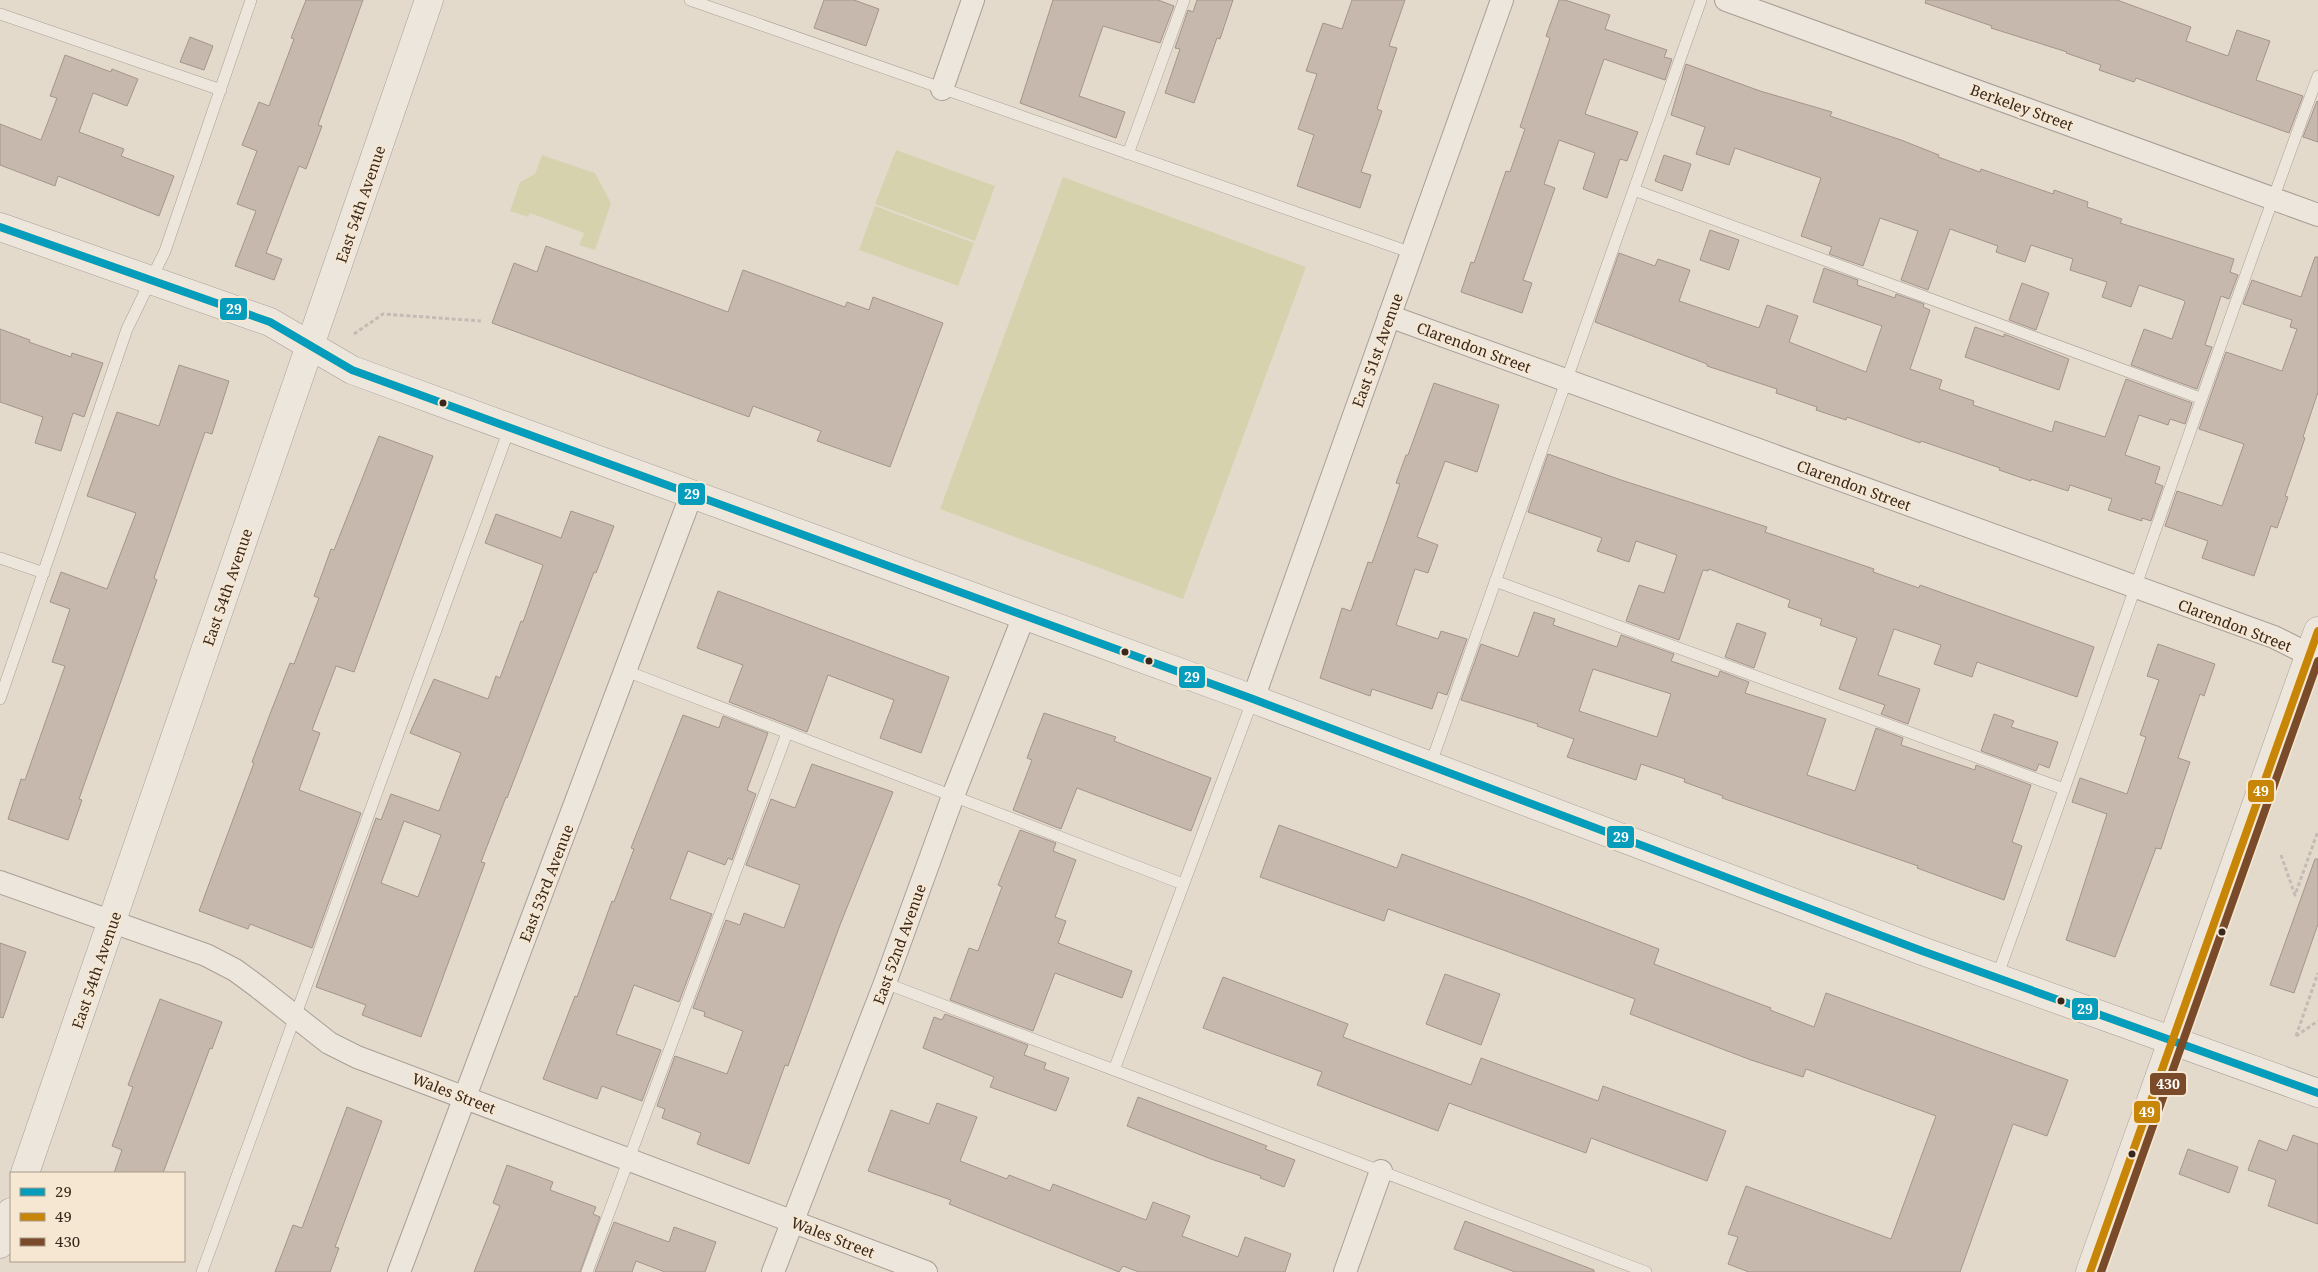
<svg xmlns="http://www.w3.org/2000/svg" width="2318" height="1272" font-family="'Noto Serif',serif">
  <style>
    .green { fill: #d7d2ae }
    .building { fill: #c7b8ad; stroke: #a4958b; fill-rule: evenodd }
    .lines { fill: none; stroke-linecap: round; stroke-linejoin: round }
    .service-casing { stroke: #a99f95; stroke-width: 12 }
    .minor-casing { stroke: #a99f95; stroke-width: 24 }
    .tertiary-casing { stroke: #a99f95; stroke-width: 29 }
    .path { stroke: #c4bcb4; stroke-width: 3; stroke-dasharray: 4 2.5; stroke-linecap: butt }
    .service { stroke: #ece6dd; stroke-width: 11 }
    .minor { stroke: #ece6dd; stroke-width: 22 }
    .tertiary { stroke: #ece6dd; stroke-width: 28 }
    .bus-1-casing { stroke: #f5e7d1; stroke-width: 11 }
    .bus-2-casing { stroke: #f5e7d1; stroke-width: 11 }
    .bus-3-casing { stroke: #f5e7d1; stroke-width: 11 }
    .bus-1 { stroke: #069cbc; stroke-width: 8 }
    .bus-2 { stroke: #c78607; stroke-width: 8 }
    .bus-3 { stroke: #7a4b2a; stroke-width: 8 }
    .bus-dot { fill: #37271d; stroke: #f5e7d1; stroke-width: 2 }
    .labels { text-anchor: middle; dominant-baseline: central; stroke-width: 4.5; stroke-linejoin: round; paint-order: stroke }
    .street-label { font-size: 15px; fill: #37271d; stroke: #f5e7d1 }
    .line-badge { stroke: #f5e7d1; stroke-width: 2 }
    .badge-label { font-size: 14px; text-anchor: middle; font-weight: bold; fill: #fff }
  </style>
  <rect width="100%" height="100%" fill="#e4dacc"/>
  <path class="green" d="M 896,150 L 995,186 L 975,241 L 875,204 Z
    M 542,155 L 595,173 L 611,203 L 595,250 L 579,245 L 584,233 L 530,213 L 528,217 L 510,211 L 520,182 L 535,174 Z
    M 1063,177 L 1306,267 L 1183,599 L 940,509 Z
    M 875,206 L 974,243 L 958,286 L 859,250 Z"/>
  <path class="building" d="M 306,0 L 363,0 L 318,125 L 322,126 L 306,169 L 299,166 L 266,253 L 282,259 L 274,280 L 235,266 L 256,211 L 237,204 L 257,151 L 242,145 L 259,102 L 269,106 L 294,39 L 291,38 Z
    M 824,0 L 854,0 L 879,9 L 866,46 L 814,28 Z
    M 1053,0 L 1158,0 L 1174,6 L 1160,43 L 1103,26 L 1079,96 L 1125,112 L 1116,138 L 1020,103 Z
    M 1197,0 L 1233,0 L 1220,39 L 1217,38 L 1194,103 L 1165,93 L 1180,49 L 1175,48 L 1188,10 L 1193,12 Z
    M 1352,0 L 1405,0 L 1389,46 L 1397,48 L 1377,109 L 1382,111 L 1361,172 L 1371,175 L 1360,208 L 1297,186 L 1314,135 L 1298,129 L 1317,74 L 1306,71 L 1323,23 L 1342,29 Z
    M 1559,0 L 1565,0 L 1610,15 L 1605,29 L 1667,50 L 1664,57 L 1672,59 L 1665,80 L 1604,59 L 1585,114 L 1638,132 L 1627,161 L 1620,159 L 1607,198 L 1583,189 L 1595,153 L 1559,140 L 1544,184 L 1555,188 L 1523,280 L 1532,283 L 1522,313 L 1461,292 L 1471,262 L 1474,263 L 1506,171 L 1510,172 L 1525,129 L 1520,127 L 1550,38 L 1546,36 Z
    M 1926,0 L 2117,0 L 2191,27 L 2186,41 L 2228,56 L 2237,30 L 2270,41 L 2256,80 L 2303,96 L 2289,133 L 2136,78 L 2134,82 L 2099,70 L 2101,65 L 2066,53 L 2067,52 L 1991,28 L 1992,26 L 1925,3 Z
    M 190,37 L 213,46 L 204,70 L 180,62 Z
    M 65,55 L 111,72 L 112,69 L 138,79 L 127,106 L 93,93 L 79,132 L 124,149 L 121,156 L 174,176 L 159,216 L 58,176 L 55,186 L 0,165 L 0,124 L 41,140 L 57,98 L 50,96 Z
    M 1686,64 L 1760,91 L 1832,112 L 1830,116 L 1901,140 L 1939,155 L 1938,157 L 1980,172 L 1981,169 L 2053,194 L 2054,190 L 2088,202 L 2087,207 L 2122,219 L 2120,223 L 2234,259 L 2230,272 L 2238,275 L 2229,299 L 2221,296 L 2205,345 L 2212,347 L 2197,389 L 2131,365 L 2144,329 L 2172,339 L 2185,302 L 2183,300 L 2139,285 L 2131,307 L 2102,297 L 2107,282 L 2070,270 L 2073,259 L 2031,245 L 2025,262 L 1996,252 L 1998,246 L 1950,229 L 1928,290 L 1901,280 L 1918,231 L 1880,218 L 1863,266 L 1829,254 L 1832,247 L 1801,236 L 1821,178 L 1735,148 L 1729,165 L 1696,154 L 1705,127 L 1671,115 Z
    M 2317,101 L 2318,102 L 2318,142 L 2303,137 Z
    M 1664,155 L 1691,164 L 1682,191 L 1655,181 Z
    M 1710,230 L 1739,240 L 1729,270 L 1700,260 Z
    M 546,246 L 728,312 L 743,270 L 845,307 L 847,302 L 869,310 L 873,297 L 943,323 L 890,467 L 817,441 L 821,431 L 753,406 L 749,417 L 492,323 L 514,263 L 537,272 Z
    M 1619,253 L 1655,266 L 1658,259 L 1690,270 L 1679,301 L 1759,328 L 1767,305 L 1798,316 L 1789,342 L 1866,372 L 1882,326 L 1813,302 L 1824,268 L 1858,280 L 1857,285 L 1895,298 L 1896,294 L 1924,304 L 1923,307 L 1930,310 L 1910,369 L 1942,380 L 1939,389 L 1974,401 L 1973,405 L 2052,432 L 2055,421 L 2105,437 L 2126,379 L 2192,403 L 2185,424 L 2170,419 L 2168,425 L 2139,415 L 2125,455 L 2160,467 L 2155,483 L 2163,486 L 2151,521 L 2142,518 L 2142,521 L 2108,510 L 2112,499 L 2070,485 L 2068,491 L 2031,479 L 2031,481 L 1999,470 L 2000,468 L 1921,441 L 1920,443 L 1847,417 L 1846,420 L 1816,410 L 1817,407 L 1776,393 L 1777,389 L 1707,366 L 1707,364 L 1595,322 Z
    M 2315,257 L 2318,257 L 2318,392 L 2303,437 L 2305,438 L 2285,496 L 2288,497 L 2277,528 L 2271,526 L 2254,576 L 2202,558 L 2208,541 L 2165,526 L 2177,491 L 2222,506 L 2244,444 L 2199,429 L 2226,352 L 2282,371 L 2297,329 L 2290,327 L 2292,320 L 2243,304 L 2252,280 L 2301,297 Z
    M 2022,283 L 2049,293 L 2036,330 L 2009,320 Z
    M 1975,327 L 2004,337 L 2004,334 L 2069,359 L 2059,390 L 1965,357 Z
    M 0,329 L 30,340 L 29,342 L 71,357 L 72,353 L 103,363 L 84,417 L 73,413 L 61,451 L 35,443 L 43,417 L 0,402 Z
    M 179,365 L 229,381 L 212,434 L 205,432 L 154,578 L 157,580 L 79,799 L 82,800 L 68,840 L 8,819 L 21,779 L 25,780 L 65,666 L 52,662 L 70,609 L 50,602 L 61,572 L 107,589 L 136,513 L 87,496 L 117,412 L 159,426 Z
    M 1434,383 L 1499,405 L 1477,472 L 1445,461 L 1417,537 L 1438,545 L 1428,573 L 1415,569 L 1396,625 L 1438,639 L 1441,631 L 1467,639 L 1447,695 L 1438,692 L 1432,709 L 1372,689 L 1370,696 L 1320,678 L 1342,608 L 1351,611 L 1368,562 L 1372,563 L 1400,484 L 1396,483 L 1406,455 L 1408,455 Z
    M 379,436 L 433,456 L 354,672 L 336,666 L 312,730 L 320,733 L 299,790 L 361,813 L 312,948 L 250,924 L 248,929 L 199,911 L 254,763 L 252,762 L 270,714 L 290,663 L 294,664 L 319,598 L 314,596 L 331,549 L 334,550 Z
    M 1548,454 L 1621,480 L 1767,527 L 1765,532 L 1874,569 L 1873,572 L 1919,588 L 1920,585 L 2094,647 L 2077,697 L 1977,662 L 1972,677 L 1934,664 L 1941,645 L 1894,629 L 1878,675 L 1920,689 L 1908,724 L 1881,714 L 1885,705 L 1839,689 L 1857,638 L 1820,625 L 1822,619 L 1788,607 L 1790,600 L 1709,569 L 1708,571 L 1703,570 L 1679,640 L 1626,621 L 1639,585 L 1664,593 L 1677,555 L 1636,541 L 1629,562 L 1597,551 L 1602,538 L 1528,512 Z
    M 571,511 L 614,526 L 596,573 L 594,572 L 507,798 L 506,797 L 481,862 L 485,863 L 421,1037 L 362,1015 L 366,1005 L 316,987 L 376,818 L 381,820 L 391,794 L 439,811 L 461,753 L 410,733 L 434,679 L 488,699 L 496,676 L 500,678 L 521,621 L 523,622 L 543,565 L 485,543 L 496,514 L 561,538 ZM 404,821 L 441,835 L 418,897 L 381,883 Z
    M 718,591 L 949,677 L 921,753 L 880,738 L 894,700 L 828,675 L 807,732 L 729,702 L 743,665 L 697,648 Z
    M 1534,612 L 1555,619 L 1553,625 L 1617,647 L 1621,635 L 1674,654 L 1671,661 L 1718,677 L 1720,671 L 1749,682 L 1745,693 L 1826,719 L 1807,775 L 1855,791 L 1876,728 L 1903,738 L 1901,745 L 1975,770 L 1976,765 L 2031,785 L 2012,842 L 2022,846 L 2004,900 L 1917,868 L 1918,866 L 1722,798 L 1723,796 L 1684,782 L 1685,779 L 1641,764 L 1636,780 L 1567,757 L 1574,739 L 1537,726 L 1538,724 L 1461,700 L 1481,644 L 1518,657 ZM 1593,669 L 1671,694 L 1657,737 L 1579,711 Z
    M 1737,623 L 1766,633 L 1754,668 L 1725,657 Z
    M 2158,644 L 2215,664 L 2204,696 L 2200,694 L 2178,758 L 2190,762 L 2172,815 L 2161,849 L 2156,848 L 2115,957 L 2066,940 L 2107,814 L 2072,802 L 2080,778 L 2127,794 L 2146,737 L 2140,735 L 2159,680 L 2147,676 Z
    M 1044,713 L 1116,737 L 1114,741 L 1211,778 L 1191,831 L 1077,788 L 1061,829 L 1013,810 L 1032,760 L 1027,758 Z
    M 1994,714 L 2014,721 L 2011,727 L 2058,742 L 2049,768 L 2039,764 L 2036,771 L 1981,751 Z
    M 683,715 L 719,728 L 723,716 L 768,733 L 747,790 L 756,794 L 732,860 L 728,858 L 725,865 L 688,851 L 670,899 L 712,914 L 679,1002 L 634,985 L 616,1034 L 661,1050 L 642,1101 L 602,1086 L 597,1099 L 543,1079 L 575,996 L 577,997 L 612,901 L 614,902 L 634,849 L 631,848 Z
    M 812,764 L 893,792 L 840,925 L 788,1066 L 785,1065 L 749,1164 L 697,1144 L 701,1133 L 662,1118 L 665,1109 L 657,1106 L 675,1056 L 727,1074 L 743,1031 L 704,1016 L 705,1012 L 693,1008 L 726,920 L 740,925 L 744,913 L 784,928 L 800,885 L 746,865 L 771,799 L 795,808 Z
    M 1279,825 L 1397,868 L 1402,854 L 1525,898 L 1659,949 L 1654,964 L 1771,1008 L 1770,1010 L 1814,1027 L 1826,993 L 2068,1080 L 2047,1136 L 2013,1124 L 1960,1272 L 1749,1272 L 1728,1264 L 1738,1237 L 1728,1234 L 1746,1186 L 1891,1239 L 1936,1116 L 1806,1069 L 1803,1077 L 1751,1060 L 1630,1014 L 1635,999 L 1506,951 L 1388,909 L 1384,921 L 1260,877 Z
    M 1020,830 L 1056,843 L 1053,851 L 1076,860 L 1055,917 L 1066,921 L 1058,943 L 1132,971 L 1122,998 L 1055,973 L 1033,1031 L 950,1000 L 969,948 L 978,951 L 1002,887 L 998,885 Z
    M 2315,859 L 2318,859 L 2318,924 L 2294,993 L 2270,985 Z
    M 0,943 L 26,952 L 3,1018 L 0,1017 Z
    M 1445,974 L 1500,994 L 1481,1045 L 1426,1024 Z
    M 1223,977 L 1348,1024 L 1343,1037 L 1471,1085 L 1481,1058 L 1598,1101 L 1603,1086 L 1726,1131 L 1707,1181 L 1591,1138 L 1586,1153 L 1449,1103 L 1438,1131 L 1317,1085 L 1322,1072 L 1203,1028 Z
    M 160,999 L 222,1022 L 212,1049 L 210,1048 L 163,1173 L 114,1173 L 122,1150 L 112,1146 L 133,1087 L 128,1085 Z
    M 945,1014 L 1028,1045 L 1024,1055 L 1046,1063 L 1044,1069 L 1069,1078 L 1056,1111 L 990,1087 L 994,1077 L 923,1048 L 934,1017 L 942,1020 Z
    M 1138,1097 L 1267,1146 L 1265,1149 L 1295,1160 L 1284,1187 L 1260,1178 L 1261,1176 L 1211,1159 L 1127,1126 Z
    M 937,1103 L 977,1117 L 960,1161 L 1007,1179 L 1009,1175 L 1050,1191 L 1053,1184 L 1146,1220 L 1153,1202 L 1190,1216 L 1182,1236 L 1238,1257 L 1245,1237 L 1291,1254 L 1285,1272 L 1139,1272 L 1123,1266 L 1119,1272 L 949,1204 L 951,1200 L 868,1171 L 891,1110 L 929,1124 Z
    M 347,1107 L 382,1121 L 335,1247 L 339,1248 L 330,1272 L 275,1272 L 293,1225 L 302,1228 Z
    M 2293,1135 L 2318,1144 L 2318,1224 L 2268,1206 L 2276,1180 L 2248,1170 L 2259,1140 L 2287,1151 Z
    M 2188,1149 L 2238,1167 L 2229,1193 L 2179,1174 Z
    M 507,1165 L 553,1182 L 550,1190 L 596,1207 L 593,1214 L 600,1217 L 580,1272 L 474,1272 L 500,1206 L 493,1203 Z
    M 1465,1221 L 1594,1270 L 1594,1272 L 1515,1272 L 1454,1249 Z
    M 614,1222 L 669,1242 L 674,1227 L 716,1242 L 705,1272 L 665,1272 L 636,1261 L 632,1272 L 595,1272 Z"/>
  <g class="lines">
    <defs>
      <path id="service" d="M 690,0 L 1412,253
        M 0,14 L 221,90
        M 1128,154 L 1184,0
        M 1634,190 L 2200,398
        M 0,558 L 44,573
        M 1495,581 L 2064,789
        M 626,671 L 1183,884
        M 0,699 L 127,329 L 165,251 L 251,0
        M 1430,766 L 1701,0
        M 1997,977 C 2106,677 2207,375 2318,76
        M 885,983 L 1646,1272
        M 1114,1070 L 1253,699
        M 202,1272 L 510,427
        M 587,1272 L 787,733"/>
      <path id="minor" d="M 1726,0 L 2318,215
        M 942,89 L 973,0
        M 1389,316 L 2274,637 L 2318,659
        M 1253,699 L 1502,0
        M 0,882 L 206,955 L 235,970 L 258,987 L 329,1043 L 357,1057 L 926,1272
        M 399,1272 L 692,493
        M 773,1272 L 885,983 L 953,796 L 1024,616
        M 1345,1272 L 1381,1171"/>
      <path id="tertiary" d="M 0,227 L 270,322 L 352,370 L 1253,699 L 1925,952 L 2318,1093
        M 25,1173 L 429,0
        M 0,1244 L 11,1212
        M 2090,1272 L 2318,631"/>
    </defs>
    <use href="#service" class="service-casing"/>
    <use href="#minor" class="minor-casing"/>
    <use href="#tertiary" class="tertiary-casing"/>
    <path class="path" d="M 354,334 L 383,314 L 481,321
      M 2281,855 L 2295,895 L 2318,831
      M 2296,1036 L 2318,973
      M 2296,1036 L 2318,1021"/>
    <use href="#service" class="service"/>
    <use href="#minor" class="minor"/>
    <use href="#tertiary" class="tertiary"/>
    <defs>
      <path id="bus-1" d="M 0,227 L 270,322 L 352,370 L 1253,699 L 1925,952 L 2318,1093"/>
      <path id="bus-2" d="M 2090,1272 L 2318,631"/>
      <path id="bus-3" d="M 2101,1272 L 2318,661"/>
    </defs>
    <use href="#bus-1" class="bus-1-casing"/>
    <use href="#bus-2" class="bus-2-casing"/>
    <use href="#bus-3" class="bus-3-casing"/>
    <use href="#bus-1" class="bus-1"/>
    <use href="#bus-2" class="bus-2"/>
    <use href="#bus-3" class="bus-3"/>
  </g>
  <g class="bus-dot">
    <circle cx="443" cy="403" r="4.5"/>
    <circle cx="1125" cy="652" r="4.5"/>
    <circle cx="1149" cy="661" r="4.5"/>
    <circle cx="2222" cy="932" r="4.5"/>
    <circle cx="2061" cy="1001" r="4.5"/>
    <circle cx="2132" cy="1154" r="4.5"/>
  </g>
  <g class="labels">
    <g class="street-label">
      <text transform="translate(2022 107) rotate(20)">Berkeley Street</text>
      <text transform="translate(360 204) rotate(-71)">East 54th Avenue</text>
      <text transform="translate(1474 347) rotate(20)">Clarendon Street</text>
      <text transform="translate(1377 350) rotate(-70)">East 51st Avenue</text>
      <text transform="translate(1854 485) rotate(20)">Clarendon Street</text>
      <text transform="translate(227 587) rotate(-71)">East 54th Avenue</text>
      <text transform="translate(2235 625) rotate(21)">Clarendon Street</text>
      <text transform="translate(546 883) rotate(-69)">East 53rd Avenue</text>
      <text transform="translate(899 944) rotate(-70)">East 52nd Avenue</text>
      <text transform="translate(96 970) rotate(-71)">East 54th Avenue</text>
      <text transform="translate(454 1093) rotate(21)">Wales Street</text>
      <text transform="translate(833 1237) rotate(21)">Wales Street</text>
    </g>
  </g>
  <g class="line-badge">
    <rect x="219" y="297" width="29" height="24" rx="5" fill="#069cbc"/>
    <rect x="677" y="482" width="29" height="24" rx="5" fill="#069cbc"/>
    <rect x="1178" y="665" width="28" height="24" rx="5" fill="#069cbc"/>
    <rect x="2247" y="779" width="28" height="24" rx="5" fill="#c78607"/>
    <rect x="1606" y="825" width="29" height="24" rx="5" fill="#069cbc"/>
    <rect x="2071" y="997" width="28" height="24" rx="5" fill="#069cbc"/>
    <rect x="2149" y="1072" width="38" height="24" rx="5" fill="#7a4b2a"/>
    <rect x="2133" y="1100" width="28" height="24" rx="5" fill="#c78607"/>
  </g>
  <g class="badge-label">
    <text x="234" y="314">29</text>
    <text x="692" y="499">29</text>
    <text x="1192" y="682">29</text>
    <text x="2261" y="796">49</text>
    <text x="1621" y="842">29</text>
    <text x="2085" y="1014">29</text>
    <text x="2168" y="1089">430</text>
    <text x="2147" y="1117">49</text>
  </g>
  <rect x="10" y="1172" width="175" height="90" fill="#f5e7d1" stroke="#a99a89"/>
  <rect x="20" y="1188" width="25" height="8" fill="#069cbc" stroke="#a99a89"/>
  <text x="55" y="1197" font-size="15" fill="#37271d">29</text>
  <rect x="20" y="1213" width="25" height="8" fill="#c78607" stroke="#a99a89"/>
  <text x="55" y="1222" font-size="15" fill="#37271d">49</text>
  <rect x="20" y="1238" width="25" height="8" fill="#7a4b2a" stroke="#a99a89"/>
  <text x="55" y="1247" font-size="15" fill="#37271d">430</text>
</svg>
